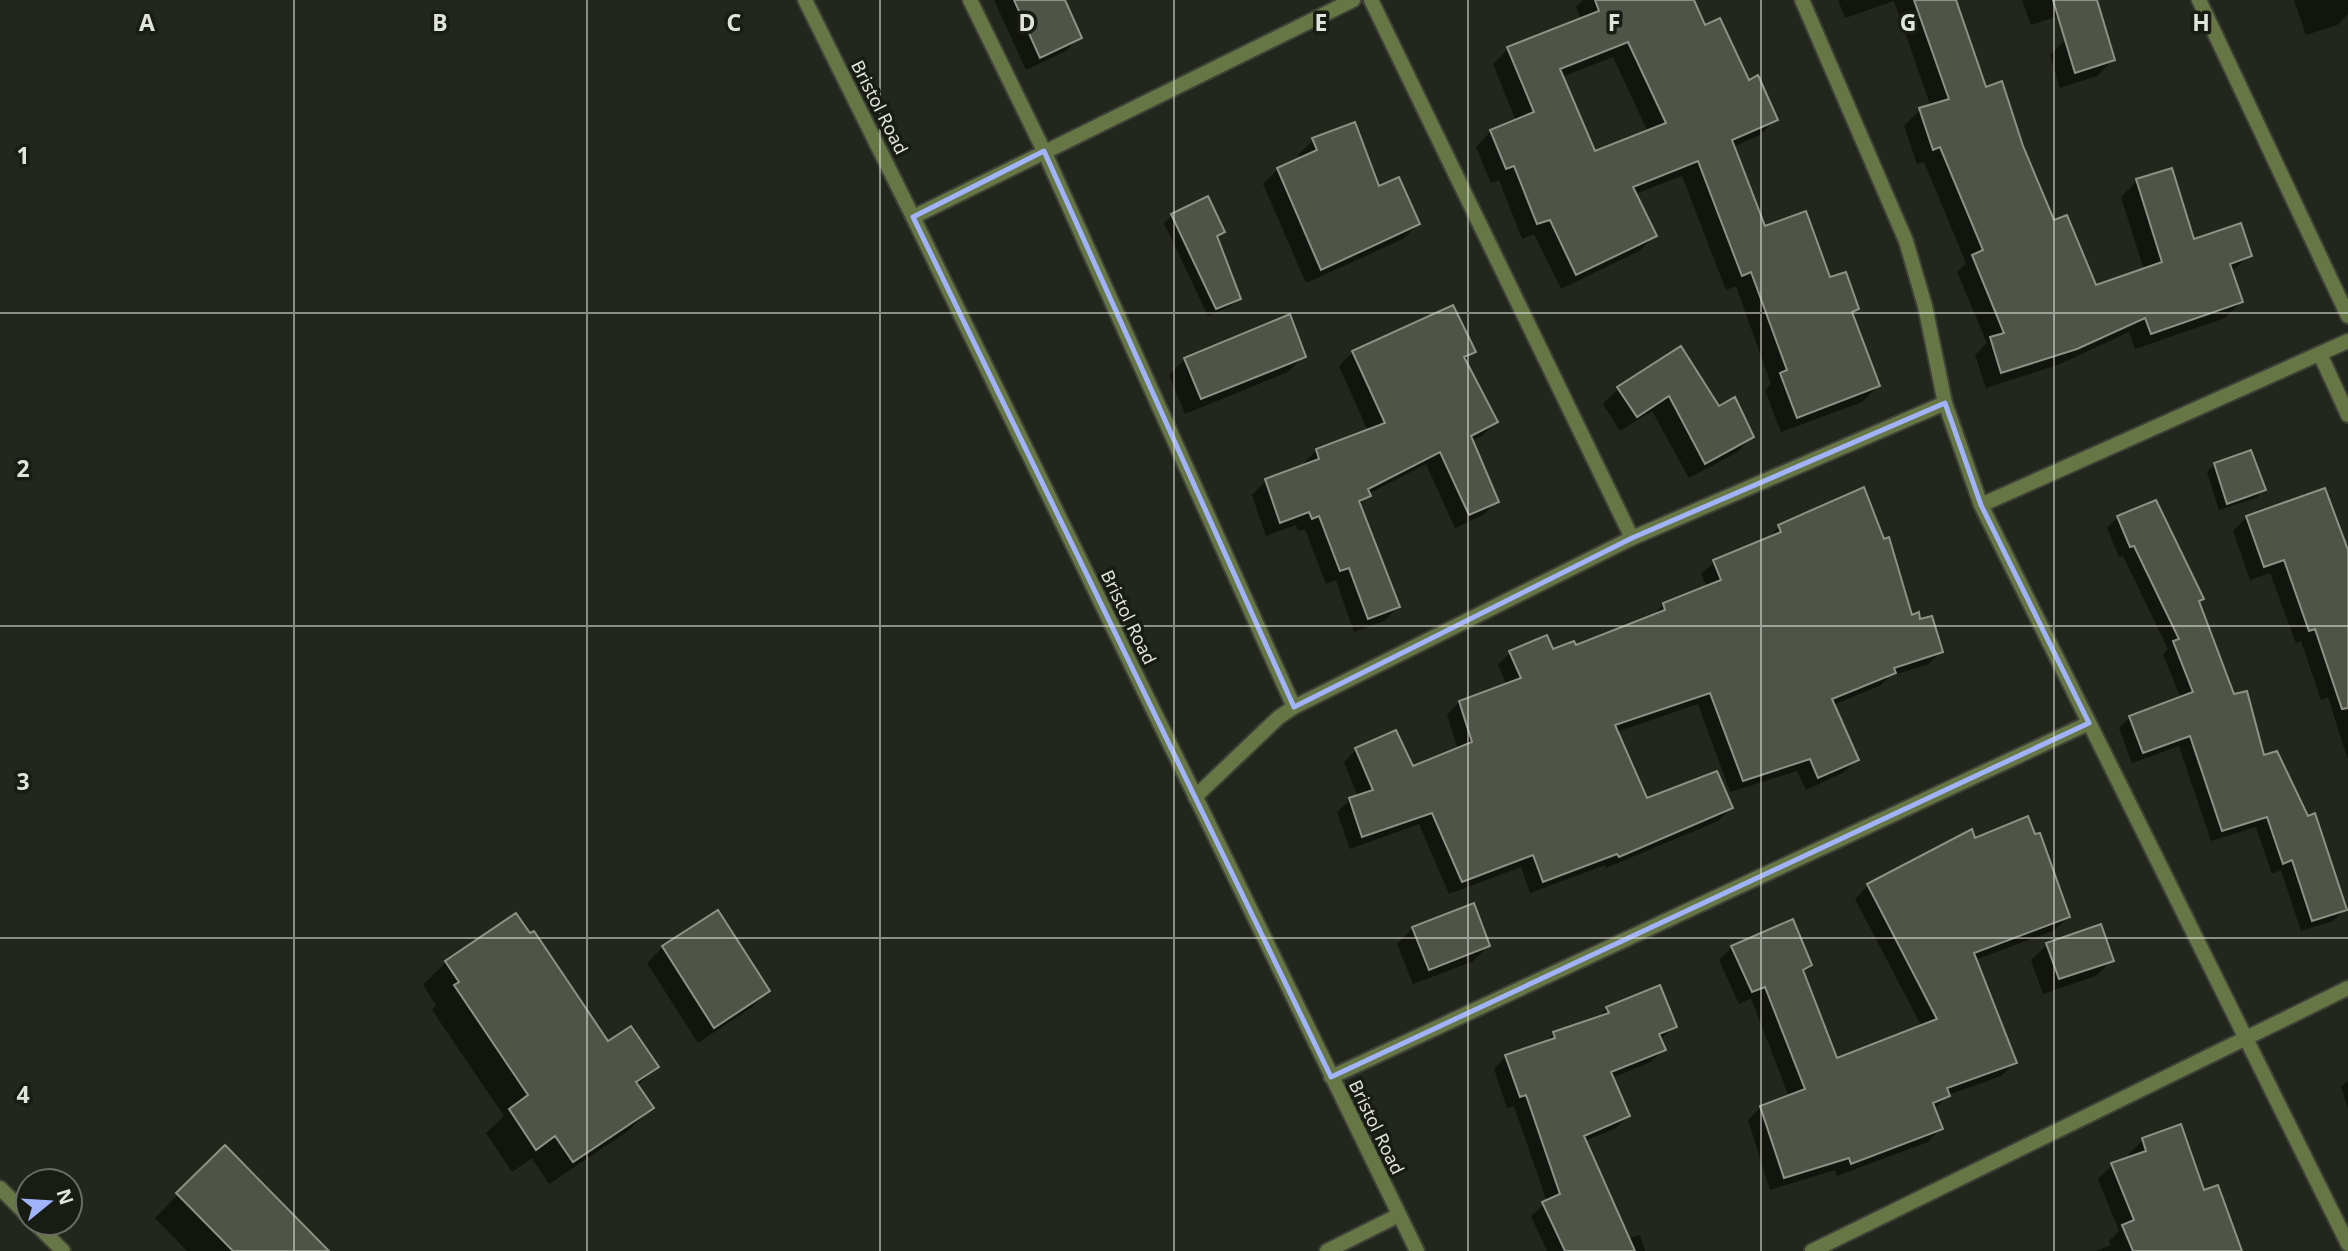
<svg xmlns="http://www.w3.org/2000/svg" width="2348" height="1251" font-family="'Noto Sans',sans-serif">
  <style>
    .shadow { fill: #0007; fill-rule: evenodd }
    .building { fill: #4f5348; stroke: #8d9285; stroke-width: 2; fill-rule: evenodd }
    .lines { fill: none; stroke-linecap: round; stroke-linejoin: round }
    .minor-casing { stroke: #3d4137; stroke-width: 18 }
    .tertiary-casing { stroke: #3d4137; stroke-width: 18 }
    .minor { stroke: #667644; stroke-width: 14 }
    .tertiary { stroke: #667644; stroke-width: 14 }
    .marked { fill: none; stroke: #a1b3fd; stroke-width: 5; stroke-linejoin: round }
    .grid { fill: none; stroke: #e1e4dd; stroke-width: 2; stroke-opacity: 0.55 }
    .labels { text-anchor: middle; dominant-baseline: central; stroke-width: 7; stroke-linejoin: round; paint-order: stroke }
    .street-label { font-size: 18px; fill: #e1e4dd; stroke: #191c12 }
    .grid-label { font-size: 23px; text-anchor: middle; font-weight: bold; fill: #e1e4dd; stroke: #191c12; stroke-width: 7; stroke-linejoin: round; paint-order: stroke }
  </style>
  <rect width="100%" height="100%" fill="#22261c"/>
  <path class="shadow" d="M 994,0 L 1065,0 L 1064,1 L 1080,37 L 1066,51 L 1026,70 Z
    M 1583,0 L 1692,0 L 1704,28 L 1776,119 L 1760,135 L 1733,147 L 1764,228 L 1829,280 L 1857,309 L 1851,315 L 1878,386 L 1862,402 L 1781,432 L 1765,390 L 1771,384 L 1736,286 L 1726,290 L 1682,176 L 1635,194 L 1655,236 L 1639,251 L 1561,289 L 1534,234 L 1522,239 L 1499,180 L 1491,183 L 1476,147 L 1491,131 L 1516,121 L 1493,64 L 1508,49 L 1581,20 L 1576,7 ZM 1613,57 L 1648,132 L 1594,153 L 1562,77 Z
    M 1838,0 L 1954,0 L 1985,89 L 2021,147 L 2053,223 L 2095,287 L 2144,270 L 2121,197 L 2137,181 L 2193,241 L 2250,255 L 2231,272 L 2241,302 L 2225,318 L 2135,349 L 2129,332 L 2060,364 L 1986,388 L 1975,355 L 1987,343 L 1957,272 L 1966,263 L 1924,162 L 1917,164 L 1904,126 L 1920,110 L 1931,107 L 1894,1 L 1845,18 Z
    M 2022,0 L 2079,0 L 2064,14 L 2031,25 Z
    M 2294,0 L 2348,0 L 2348,14 L 2337,25 L 2306,35 Z
    M 2066,39 L 2113,60 L 2097,76 L 2060,88 L 2050,55 Z
    M 1313,140 L 1378,188 L 1418,224 L 1403,239 L 1306,283 L 1263,184 L 1278,169 L 1300,159 L 1298,155 Z
    M 1172,215 L 1223,231 L 1216,238 L 1239,298 L 1231,306 L 1208,316 L 1164,223 Z
    M 1681,349 L 1718,408 L 1752,437 L 1736,453 L 1689,478 L 1652,411 L 1620,431 L 1603,404 L 1619,388 Z
    M 1353,352 L 1474,352 L 1464,361 L 1496,422 L 1482,436 L 1471,441 L 1497,501 L 1483,515 L 1455,528 L 1426,464 L 1368,494 L 1359,506 L 1398,607 L 1384,621 L 1354,632 L 1336,580 L 1326,584 L 1305,529 L 1298,531 L 1296,525 L 1266,536 L 1252,495 L 1266,481 L 1304,467 L 1303,464 L 1317,450 L 1368,431 L 1339,366 Z
    M 1304,356 L 1288,372 L 1185,414 L 1169,375 L 1185,359 Z
    M 2215,464 L 2264,490 L 2256,498 L 2219,510 L 2207,472 Z
    M 2118,517 L 2198,602 L 2233,696 L 2344,910 L 2333,921 L 2301,931 L 2281,870 L 2272,874 L 2256,827 L 2211,841 L 2179,746 L 2132,763 L 2119,728 L 2130,717 L 2181,699 L 2163,654 L 2168,649 L 2123,556 L 2119,557 L 2107,528 Z
    M 2247,517 L 2348,555 L 2348,760 L 2328,697 L 2321,700 L 2301,641 L 2296,643 L 2270,573 L 2250,580 L 2233,531 Z
    M 1779,527 L 1919,621 L 1941,651 L 1929,664 L 1890,676 L 1881,685 L 1833,705 L 1857,760 L 1844,772 L 1806,790 L 1797,771 L 1730,792 L 1698,704 L 1616,732 L 1646,800 L 1731,808 L 1718,821 L 1606,868 L 1605,865 L 1530,893 L 1521,867 L 1449,894 L 1419,824 L 1350,849 L 1337,812 L 1350,800 L 1358,797 L 1344,762 L 1356,750 L 1412,768 L 1458,750 L 1447,715 L 1459,702 L 1507,685 L 1498,665 L 1510,653 L 1575,648 L 1651,617 L 1664,604 L 1707,587 L 1701,574 L 1714,562 L 1767,539 Z
    M 1974,841 L 2068,917 L 2055,930 L 1975,960 L 2015,1063 L 2001,1076 L 1948,1095 L 1935,1109 L 1941,1128 L 1928,1142 L 1837,1176 L 1835,1170 L 1770,1190 L 1748,1120 L 1761,1107 L 1789,1097 L 1751,998 L 1739,1004 L 1719,960 L 1732,947 L 1810,965 L 1802,973 L 1836,1060 L 1922,1027 L 1855,899 L 1869,885 Z
    M 1413,928 L 1488,946 L 1472,962 L 1413,984 L 1397,944 Z
    M 2047,945 L 2112,960 L 2096,976 L 2043,994 L 2031,960 Z
    M 663,947 L 768,991 L 752,1007 L 698,1043 L 647,963 Z
    M 446,962 L 656,1067 L 637,1086 L 651,1108 L 628,1131 L 549,1184 L 532,1158 L 512,1172 L 486,1133 L 504,1116 L 432,1010 L 436,1005 L 423,985 Z
    M 1607,1009 L 1675,1026 L 1660,1040 L 1664,1049 L 1651,1062 L 1612,1078 L 1628,1116 L 1616,1128 L 1585,1141 L 1628,1239 L 1640,1235 L 1645,1251 L 1547,1251 L 1531,1216 L 1547,1202 L 1514,1106 L 1507,1108 L 1494,1069 L 1506,1056 L 1543,1044 L 1554,1033 L 1597,1018 Z
    M 2348,1081 L 2348,1108 L 2341,1087 Z
    M 2143,1140 L 2203,1192 L 2231,1251 L 2096,1251 L 2111,1245 L 2109,1241 L 2119,1231 L 2098,1179 L 2112,1165 L 2130,1158 L 2129,1154 Z
    M 225,1147 L 327,1251 L 187,1251 L 155,1218 Z"/>
  <path class="building" d="M 1014,0 L 1065,0 L 1082,38 L 1040,58 Z
    M 1595,0 L 1694,0 L 1705,25 L 1720,18 L 1749,80 L 1758,75 L 1778,120 L 1732,140 L 1765,226 L 1806,211 L 1830,277 L 1846,272 L 1859,309 L 1852,312 L 1880,386 L 1797,418 L 1780,373 L 1787,370 L 1751,272 L 1742,276 L 1698,161 L 1633,187 L 1657,236 L 1576,275 L 1550,220 L 1537,224 L 1514,166 L 1506,169 L 1490,130 L 1534,112 L 1507,47 L 1599,11 ZM 1628,42 L 1666,123 L 1595,151 L 1560,69 Z
    M 1914,0 L 1956,0 L 1986,87 L 2002,81 L 2023,146 L 2054,220 L 2067,215 L 2096,285 L 2162,262 L 2136,179 L 2172,168 L 2194,239 L 2241,223 L 2252,256 L 2230,264 L 2243,302 L 2151,334 L 2145,318 L 2077,349 L 2001,373 L 1990,337 L 2004,333 L 1972,255 L 1983,250 L 1940,147 L 1933,150 L 1919,108 L 1949,99 Z
    M 2053,0 L 2097,0 L 2115,60 L 2075,73 Z
    M 1355,122 L 1379,186 L 1399,177 L 1420,224 L 1321,270 L 1277,168 L 1317,150 L 1312,138 Z
    M 1208,196 L 1225,232 L 1217,236 L 1241,299 L 1216,309 L 1171,214 Z
    M 1453,305 L 1476,352 L 1464,357 L 1498,422 L 1471,436 L 1499,502 L 1469,515 L 1440,452 L 1368,489 L 1371,496 L 1359,501 L 1400,607 L 1368,619 L 1349,568 L 1340,571 L 1319,516 L 1312,519 L 1309,512 L 1280,523 L 1265,479 L 1319,459 L 1316,449 L 1385,423 L 1352,351 Z
    M 1290,314 L 1306,357 L 1201,399 L 1184,358 Z
    M 1681,346 L 1719,406 L 1735,397 L 1754,437 L 1705,464 L 1669,396 L 1637,417 L 1617,387 Z
    M 2251,450 L 2266,490 L 2227,504 L 2214,463 Z
    M 1864,487 L 1884,539 L 1889,537 L 1912,615 L 1919,612 L 1920,619 L 1932,616 L 1943,652 L 1894,668 L 1896,673 L 1832,699 L 1859,760 L 1818,778 L 1810,759 L 1743,781 L 1710,693 L 1615,725 L 1647,798 L 1717,771 L 1733,808 L 1619,857 L 1617,854 L 1543,882 L 1533,855 L 1462,882 L 1432,813 L 1362,837 L 1349,798 L 1373,790 L 1355,748 L 1396,730 L 1413,766 L 1472,742 L 1459,701 L 1521,678 L 1509,651 L 1547,635 L 1553,649 L 1574,641 L 1576,645 L 1665,610 L 1663,603 L 1721,580 L 1713,560 L 1781,532 L 1778,525 Z
    M 2325,488 L 2348,550 L 2348,708 L 2342,709 L 2315,629 L 2309,631 L 2284,560 L 2264,567 L 2246,516 Z
    M 2156,500 L 2204,599 L 2199,601 L 2234,694 L 2247,691 L 2264,755 L 2277,751 L 2308,816 L 2315,813 L 2347,910 L 2312,921 L 2292,860 L 2283,864 L 2267,817 L 2222,831 L 2190,736 L 2143,753 L 2129,716 L 2193,692 L 2173,641 L 2179,639 L 2134,546 L 2130,547 L 2117,516 Z
    M 2028,816 L 2035,834 L 2040,833 L 2070,917 L 1974,953 L 2017,1063 L 1947,1088 L 1950,1096 L 1933,1103 L 1943,1129 L 1851,1164 L 1849,1158 L 1784,1178 L 1760,1106 L 1805,1089 L 1765,987 L 1752,992 L 1731,946 L 1793,919 L 1812,965 L 1803,970 L 1837,1058 L 1937,1019 L 1867,884 L 1972,829 L 1975,838 Z
    M 1474,903 L 1490,946 L 1429,970 L 1412,927 Z
    M 718,910 L 770,991 L 714,1028 L 662,946 Z
    M 516,913 L 530,933 L 534,931 L 608,1041 L 631,1026 L 659,1067 L 636,1082 L 654,1108 L 573,1162 L 555,1136 L 536,1150 L 509,1109 L 528,1095 L 454,985 L 459,982 L 445,961 Z
    M 2101,924 L 2114,961 L 2059,979 L 2046,943 Z
    M 1660,985 L 1677,1027 L 1659,1034 L 1666,1050 L 1611,1072 L 1630,1116 L 1584,1136 L 1635,1251 L 1565,1251 L 1542,1202 L 1560,1194 L 1526,1095 L 1520,1097 L 1505,1055 L 1555,1038 L 1553,1032 L 1609,1013 L 1606,1007 Z
    M 2181,1124 L 2204,1190 L 2218,1185 L 2242,1251 L 2133,1251 L 2122,1225 L 2134,1220 L 2111,1163 L 2146,1151 L 2142,1138 Z
    M 225,1145 L 329,1251 L 233,1251 L 176,1193 Z"/>
  <g class="lines">
    <defs>
      <path id="minor" d="M 970,0 L 1044,151 L 1294,707
        M 1371,0 L 1632,538
        M 1802,0 L 1906,241 L 1925,306 L 1945,403 L 1981,505 L 2348,1244
        M 2199,0 L 2348,316
        M 913,217 L 1353,0
        M 2320,354 L 2348,415
        M 1981,505 L 2348,341
        M 1195,797 L 1279,717 L 1294,707 L 1632,538 L 1945,403
        M 1331,1077 L 2089,723
        M 0,1188 L 28,1216
        M 35,1223 L 63,1251
        M 1327,1251 L 1399,1215
        M 1812,1251 L 2348,988"/>
      <path id="tertiary" d="M 805,0 L 913,217 L 1417,1251"/>
    </defs>
    <use href="#minor" class="minor-casing"/>
    <use href="#tertiary" class="tertiary-casing"/>
    <use href="#minor" class="minor"/>
    <use href="#tertiary" class="tertiary"/>
  </g>
  <path class="marked" d="M 1044,151 L 1294,707 L 1632,538 L 1945,403 L 1981,505 L 2089,723 L 1331,1077 L 913,217 Z"/>
  <path class="grid" d="M 294,0 L 294,1251M 587,0 L 587,1251M 880,0 L 880,1251M 1174,0 L 1174,1251M 1468,0 L 1468,1251M 1761,0 L 1761,1251M 2054,0 L 2054,1251M 0,313 L 2348,313M 0,626 L 2348,626M 0,938 L 2348,938"/>
  <g class="labels">
    <g class="street-label">
      <text transform="translate(880 107) rotate(63)">Bristol Road</text>
      <text transform="translate(1129 617) rotate(64)">Bristol Road</text>
      <text transform="translate(1377 1127) rotate(64)">Bristol Road</text>
    </g>
  </g>
  <g class="grid-label">
    <text x="147" y="31">A</text>
    <text x="440" y="31">B</text>
    <text x="734" y="31">C</text>
    <text x="1027" y="31">D</text>
    <text x="1321" y="31">E</text>
    <text x="1614" y="31">F</text>
    <text x="1908" y="31">G</text>
    <text x="2201" y="31">H</text>
    <text x="23" y="164">1</text>
    <text x="23" y="477">2</text>
    <text x="23" y="790">3</text>
    <text x="23" y="1103">4</text>
  </g>
  <g transform="translate(49 1202) rotate(72)"><circle r="33" fill="#191c12" stroke="#696c63" stroke-width="2"/>
  <path d="M0-5L12 26L0 18L-12 26Z" fill="#a1b3fd"/>
  <text y="-10" font-size="19" font-weight="bold" text-anchor="middle" fill="#e1e4dd">N</text>
  </g>
</svg>
